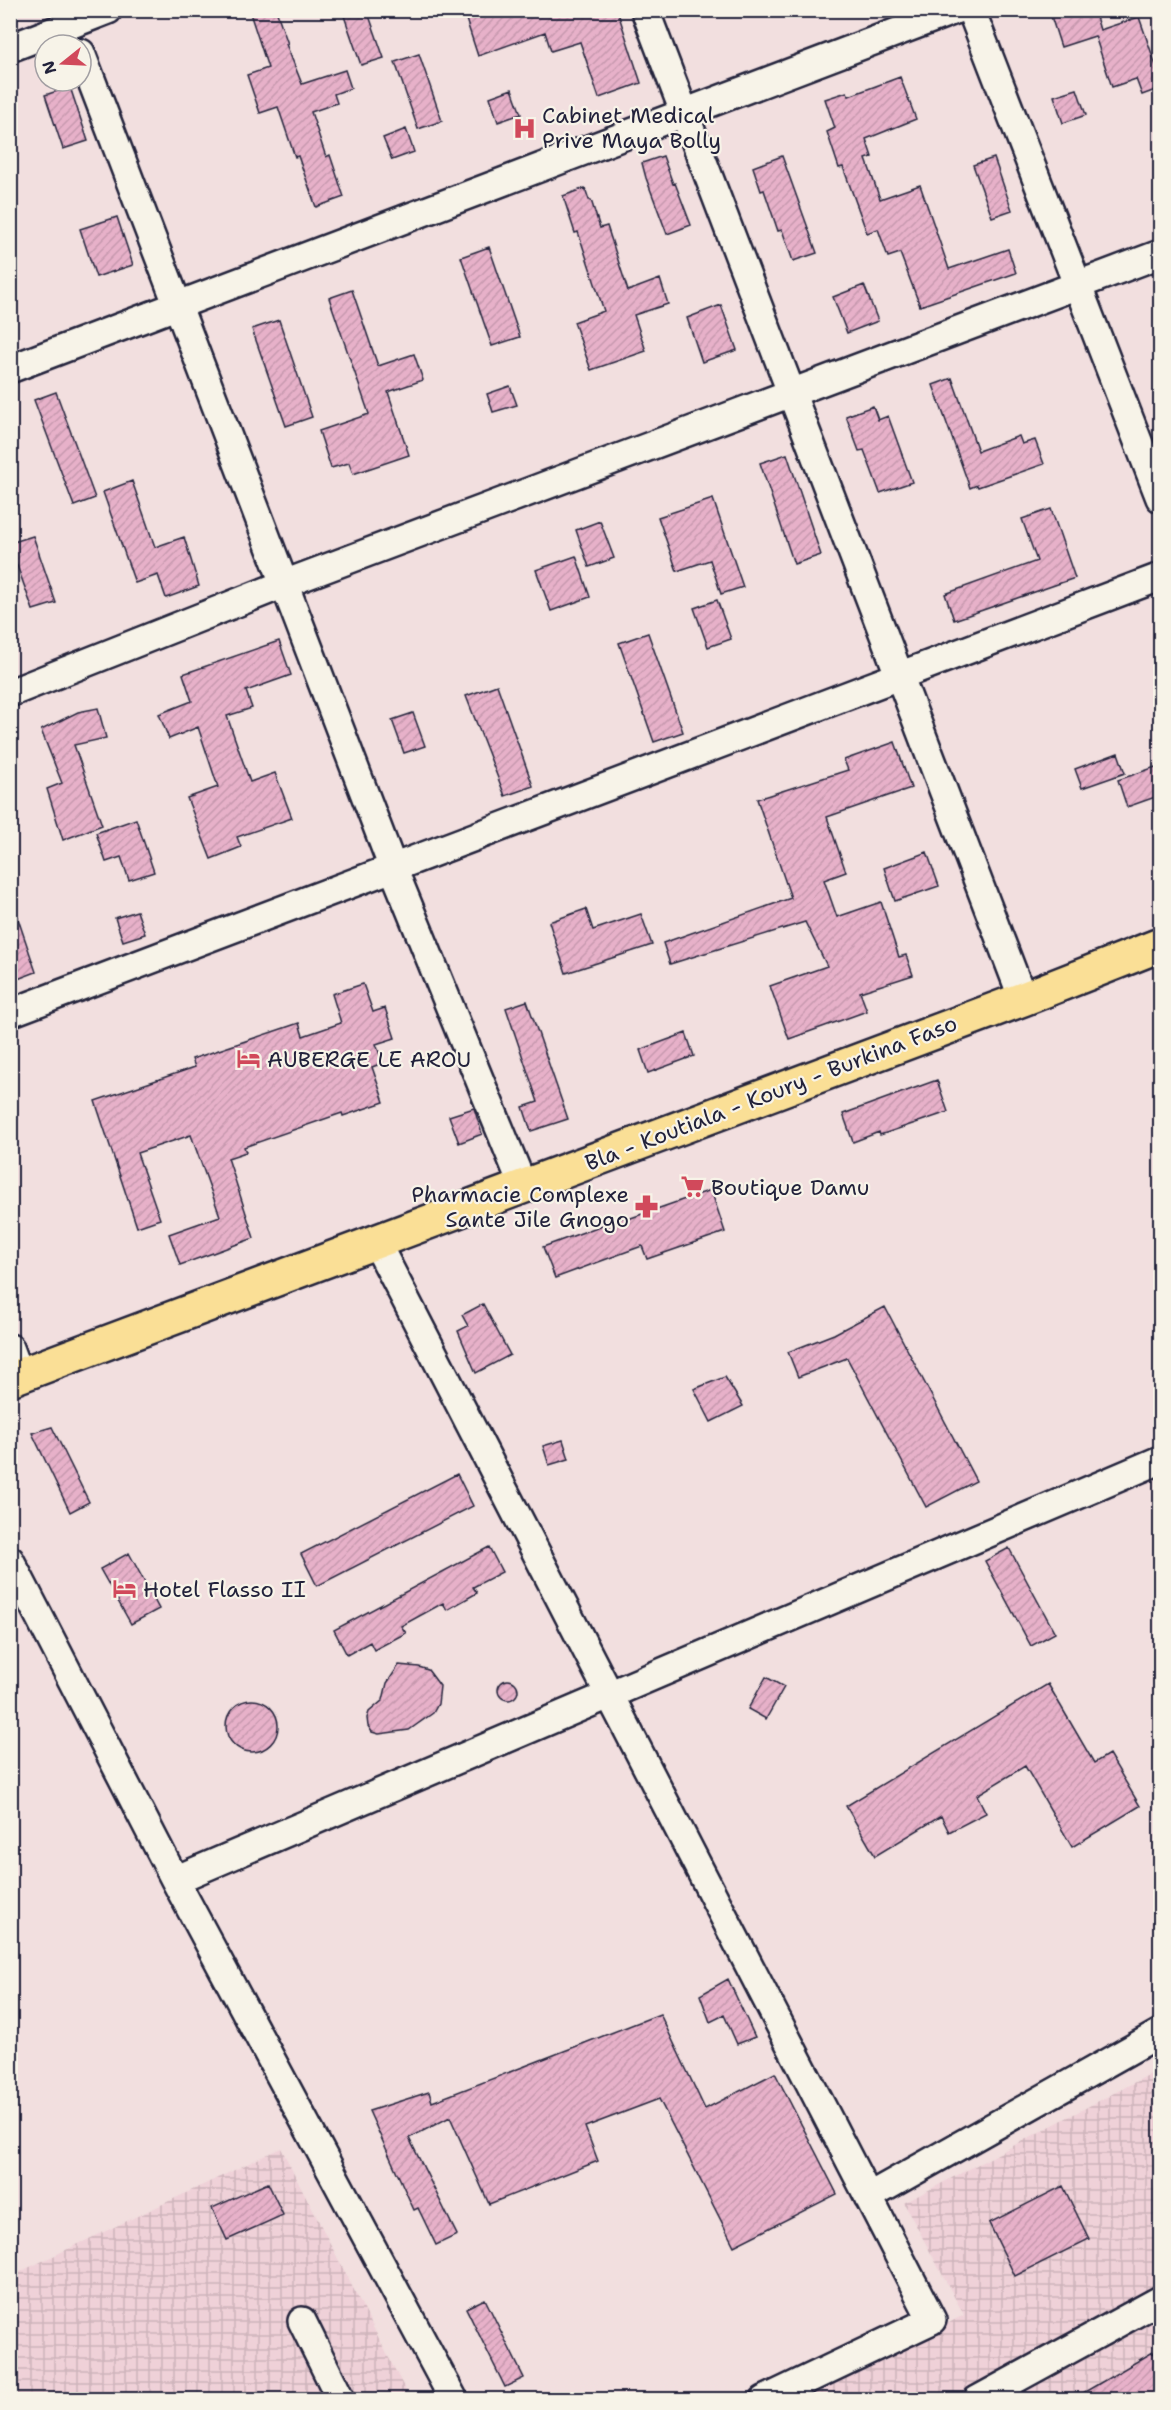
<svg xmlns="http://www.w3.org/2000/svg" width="1171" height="2410" font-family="'Shantell Sans',sans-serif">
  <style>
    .industrial { fill: url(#industrial-grid) }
    .building { fill: url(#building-hatch); stroke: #22223b; stroke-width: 1.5 }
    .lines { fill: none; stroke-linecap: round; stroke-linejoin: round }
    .minor-casing { stroke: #22223b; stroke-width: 32 }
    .major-casing { stroke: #22223b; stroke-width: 38 }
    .minor { stroke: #f7f3e8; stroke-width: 27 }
    .major { stroke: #fadf96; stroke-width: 33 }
    .labels { text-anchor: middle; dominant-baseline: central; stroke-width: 4.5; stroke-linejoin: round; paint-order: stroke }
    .poi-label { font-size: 22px; fill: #22223b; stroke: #f7f3e8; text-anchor: start }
    .street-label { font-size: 22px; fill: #22223b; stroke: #f7f3e8 }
  </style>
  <defs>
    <pattern id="industrial-grid" width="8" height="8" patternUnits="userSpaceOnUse" patternTransform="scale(1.5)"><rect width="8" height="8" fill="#efd1d8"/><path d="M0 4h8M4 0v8" fill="none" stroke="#cdb3ba"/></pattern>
    <pattern id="building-hatch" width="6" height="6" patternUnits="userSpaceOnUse" patternTransform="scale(1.5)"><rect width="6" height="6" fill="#e7b1c9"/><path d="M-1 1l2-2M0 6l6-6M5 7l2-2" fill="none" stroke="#c698ae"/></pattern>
  </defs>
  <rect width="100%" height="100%" fill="#f2dfdf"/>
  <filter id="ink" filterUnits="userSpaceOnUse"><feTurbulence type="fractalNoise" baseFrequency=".0167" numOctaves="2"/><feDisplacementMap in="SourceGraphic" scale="12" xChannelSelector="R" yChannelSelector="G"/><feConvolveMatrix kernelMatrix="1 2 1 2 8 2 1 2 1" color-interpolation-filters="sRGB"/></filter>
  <g filter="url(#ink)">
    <path class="industrial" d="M 1160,2069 L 1160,2399 L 801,2400 L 964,2315 L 904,2203 Z
      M 281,2148 L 410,2399 L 11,2400 L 11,2276 Z"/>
    <path class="building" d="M 249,10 L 276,10 L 288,44 L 286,44 L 302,84 L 345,70 L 351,88 L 334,94 L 337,103 L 311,112 L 326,157 L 330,155 L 344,197 L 316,207 L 298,156 L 295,157 L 278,107 L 260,113 L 247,75 L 268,68 Z
      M 342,10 L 367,10 L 384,58 L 361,65 Z
      M 463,10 L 617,10 L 641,83 L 599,98 L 580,42 L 551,51 L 545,32 L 478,56 Z
      M 1049,10 L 1094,10 L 1100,30 L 1139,17 L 1161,80 L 1161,88 L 1142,95 L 1136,79 L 1112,87 L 1095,36 L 1061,47 Z
      M 419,54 L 442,121 L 418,129 L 395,62 Z
      M 900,77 L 916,119 L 866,139 L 872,157 L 866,159 L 880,199 L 920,185 L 949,269 L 1008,249 L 1016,273 L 920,306 L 900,253 L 888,257 L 878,229 L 867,233 L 843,167 L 839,168 L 827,132 L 835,128 L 825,99 L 847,92 L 849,96 Z
      M 70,87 L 88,141 L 63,149 L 45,95 Z
      M 512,89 L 521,114 L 498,122 L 490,97 Z
      M 1077,89 L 1086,115 L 1063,123 L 1054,96 Z
      M 406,129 L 414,152 L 392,160 L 383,138 Z
      M 663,156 L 673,184 L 675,183 L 691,225 L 667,234 L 646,178 L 642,163 Z
      M 782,156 L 817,253 L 793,261 L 782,230 L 778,231 L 764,190 L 761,191 L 753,167 Z
      M 994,158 L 1012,210 L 992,217 L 973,165 Z
      M 585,188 L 589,200 L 591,200 L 600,228 L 607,226 L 628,291 L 660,279 L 668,304 L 634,315 L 646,351 L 591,370 L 574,322 L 604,311 L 578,232 L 575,233 L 563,196 Z
      M 117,217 L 133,265 L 96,277 L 80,229 Z
      M 489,247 L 520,337 L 492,346 L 461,257 Z
      M 864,285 L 878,321 L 847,333 L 833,297 Z
      M 352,290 L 378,366 L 414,354 L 423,380 L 388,392 L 409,455 L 353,474 L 349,463 L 331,468 L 319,431 L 369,414 L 329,298 Z
      M 721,305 L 737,350 L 702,362 L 687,318 Z
      M 279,320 L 312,417 L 286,426 L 252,329 Z
      M 952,378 L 978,451 L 1019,436 L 1022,444 L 1035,440 L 1044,464 L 978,487 L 977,485 L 970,488 L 933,385 Z
      M 510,386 L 517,405 L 493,412 L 487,394 Z
      M 56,392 L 95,498 L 74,506 L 34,400 Z
      M 873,406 L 878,420 L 888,416 L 912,482 L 880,493 L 864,450 L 859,451 L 846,416 Z
      M 787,454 L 821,555 L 794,564 L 760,463 Z
      M 132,481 L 155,547 L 184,537 L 199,586 L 166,598 L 158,575 L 135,583 L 103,492 Z
      M 713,499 L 743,587 L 721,594 L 710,560 L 677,571 L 658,517 Z
      M 1051,509 L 1075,578 L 954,620 L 945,594 L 1037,561 L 1022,519 Z
      M 600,521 L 614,558 L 589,567 L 576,530 Z
      M 33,536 L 56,603 L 33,610 L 10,546 L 10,543 Z
      M 576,556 L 590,597 L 551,611 L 536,570 Z
      M 717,600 L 731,639 L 708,647 L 694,608 Z
      M 648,633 L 683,732 L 654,742 L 619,643 Z
      M 279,641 L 291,675 L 246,691 L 252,708 L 227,716 L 250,782 L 275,773 L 292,818 L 237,837 L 241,847 L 211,859 L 187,798 L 218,787 L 198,727 L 169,739 L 159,714 L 192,701 L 183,674 Z
      M 497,685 L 533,786 L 505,796 L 466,696 Z
      M 98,708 L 106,738 L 74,745 L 102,825 L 63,840 L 47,789 L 62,783 L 41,730 L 78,712 Z
      M 413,713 L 425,746 L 404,753 L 392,720 Z
      M 895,742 L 911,788 L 827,817 L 846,872 L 824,880 L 837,917 L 881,902 L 899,957 L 906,955 L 913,975 L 860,992 L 867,1011 L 789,1039 L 770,986 L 827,966 L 805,922 L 670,964 L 663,943 L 791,898 L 757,799 L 848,770 L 844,760 Z
      M 1118,753 L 1125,773 L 1082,788 L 1075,769 Z
      M 1161,765 L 1161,795 L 1127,807 L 1118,780 Z
      M 136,819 L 154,872 L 129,880 L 121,857 L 106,862 L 96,833 Z
      M 927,852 L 939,886 L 895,901 L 884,868 Z
      M 14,907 L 36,972 L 10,982 L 10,908 Z
      M 586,909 L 593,930 L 641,914 L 652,945 L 566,973 L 549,922 Z
      M 137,911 L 145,934 L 123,941 L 115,918 Z
      M 363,984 L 373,1012 L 385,1008 L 395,1038 L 376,1044 L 383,1063 L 372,1067 L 384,1102 L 343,1116 L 342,1113 L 244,1147 L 246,1152 L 228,1158 L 254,1238 L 180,1265 L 169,1234 L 220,1216 L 191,1135 L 137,1153 L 160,1219 L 137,1227 L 95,1101 L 195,1067 L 192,1059 L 299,1023 L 303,1036 L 341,1023 L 332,994 Z
      M 527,1001 L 568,1119 L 531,1131 L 523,1107 L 538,1102 L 506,1008 Z
      M 686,1033 L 694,1056 L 648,1073 L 640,1050 Z
      M 937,1080 L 948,1112 L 880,1135 L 879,1132 L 853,1142 L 843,1114 Z
      M 474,1108 L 482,1134 L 459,1143 L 449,1116 Z
      M 711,1190 L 725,1232 L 647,1259 L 642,1246 L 555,1278 L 543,1247 L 627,1216 L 628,1219 Z
      M 483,1304 L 510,1355 L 476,1373 L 458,1331 L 468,1326 L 462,1315 Z
      M 885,1307 L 976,1481 L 926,1507 L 847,1358 L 798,1377 L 788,1352 L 834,1334 Z
      M 725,1377 L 743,1406 L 711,1422 L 694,1389 Z
      M 52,1427 L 89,1502 L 70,1512 L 32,1433 Z
      M 563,1440 L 569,1459 L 549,1465 L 543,1446 Z
      M 457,1474 L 473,1506 L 317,1586 L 301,1554 Z
      M 489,1547 L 502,1572 L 473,1587 L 477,1593 L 447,1610 L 443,1603 L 401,1626 L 406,1633 L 374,1650 L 370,1642 L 347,1655 L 334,1630 Z
      M 1009,1548 L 1055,1633 L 1031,1646 L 985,1561 Z
      M 129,1553 L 159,1609 L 131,1624 L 100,1569 Z
      M 399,1665 L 419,1667 L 428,1670 L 440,1686 L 438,1704 L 433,1713 L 409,1730 L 379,1734 L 372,1732 L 368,1726 L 367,1718 L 369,1712 L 383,1700 L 387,1683 Z
      M 766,1677 L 784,1687 L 766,1719 L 748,1709 Z
      M498 1690a10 10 0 1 1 20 0a10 10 0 1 1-20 0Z
      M 1048,1684 L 1094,1763 L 1109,1754 L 1140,1806 L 1072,1847 L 1025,1766 L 977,1795 L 986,1813 L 949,1832 L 941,1816 L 875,1856 L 846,1806 Z
      M226 1726a26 26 0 1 1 52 0a26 26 0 1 1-52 0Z
      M 728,1979 L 755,2037 L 737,2044 L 724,2015 L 710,2022 L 700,1995 Z
      M 660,2014 L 705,2109 L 775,2073 L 837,2194 L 734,2246 L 659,2099 L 585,2127 L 598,2161 L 489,2204 L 450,2117 L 409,2138 L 457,2235 L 436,2245 L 418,2208 L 414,2210 L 369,2111 L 429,2092 L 432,2102 Z
      M 268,2183 L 283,2215 L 227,2240 L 212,2208 Z
      M 1063,2186 L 1089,2239 L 1015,2276 L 989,2223 Z
      M 485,2299 L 524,2378 L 505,2387 L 466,2308 Z
      M 1153,2352 L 1161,2365 L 1161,2400 L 1071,2400 Z"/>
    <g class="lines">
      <defs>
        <path id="minor" d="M 645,10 L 1023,999
          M 971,10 L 1160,498
          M 10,48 L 108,10
          M 81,53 L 393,868 L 523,1186
          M 10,369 L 955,10
          M 10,693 L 284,584 L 1160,254
          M 10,1013 L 1160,577
          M 376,1242 L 932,2320 L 764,2400
          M 10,1348 L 20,1375
          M 10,1560 L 175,1880 L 454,2400
          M 175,1880 L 1160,1460
          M 868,2197 L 1160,2033
          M 302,2321 L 341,2400
          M 977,2400 L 1160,2300"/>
        <path id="major" d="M 10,1379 L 1023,999 L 1160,945"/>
      </defs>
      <use href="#minor" class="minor-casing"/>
      <use href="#major" class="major-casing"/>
      <use href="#minor" class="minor"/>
      <use href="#major" class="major"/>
    </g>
  </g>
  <defs>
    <symbol id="hospital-bare" viewBox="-9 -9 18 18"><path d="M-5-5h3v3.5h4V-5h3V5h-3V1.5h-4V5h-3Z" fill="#d1495b" stroke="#f7f3e8" stroke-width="2.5" paint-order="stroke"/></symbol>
    <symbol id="hotel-bare" viewBox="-9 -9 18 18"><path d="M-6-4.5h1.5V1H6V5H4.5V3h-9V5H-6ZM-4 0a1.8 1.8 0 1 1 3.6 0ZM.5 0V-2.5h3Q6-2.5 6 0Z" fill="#d1495b" stroke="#f7f3e8" stroke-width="2.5" paint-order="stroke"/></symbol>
    <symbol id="supermarket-bare" viewBox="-9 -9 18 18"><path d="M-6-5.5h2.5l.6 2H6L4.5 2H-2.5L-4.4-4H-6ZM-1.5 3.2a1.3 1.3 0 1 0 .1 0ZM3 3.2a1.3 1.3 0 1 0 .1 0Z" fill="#d1495b" stroke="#f7f3e8" stroke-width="2.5" paint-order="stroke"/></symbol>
    <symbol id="pharmacy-bare" viewBox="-9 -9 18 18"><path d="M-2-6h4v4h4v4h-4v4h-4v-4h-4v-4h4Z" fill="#d1495b" stroke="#f7f3e8" stroke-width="2.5" paint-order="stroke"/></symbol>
  </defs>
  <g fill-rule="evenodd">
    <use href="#hospital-bare" x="508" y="112" width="33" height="33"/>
    <use href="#hotel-bare" x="232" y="1042" width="33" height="33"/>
    <use href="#supermarket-bare" x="676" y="1170" width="33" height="33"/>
    <use href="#pharmacy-bare" x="630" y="1190" width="33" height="33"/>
    <use href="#hotel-bare" x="108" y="1572" width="33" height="33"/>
  </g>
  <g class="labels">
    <g class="poi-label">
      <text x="542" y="115">Cabinet Medical<tspan x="542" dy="25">Prive Maya Bolly</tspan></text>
      <text x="267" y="1059">AUBERGE LE AROU</text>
      <text x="711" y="1187">Boutique Damu</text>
      <text x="629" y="1194" text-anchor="end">Pharmacie Complexe<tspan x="629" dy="25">Sante Jile Gnogo</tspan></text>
      <text x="143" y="1589">Hotel Flasso II</text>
    </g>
    <g class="street-label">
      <text transform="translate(771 1093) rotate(-21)">Bla - Koutiala - Koury - Burkina Faso</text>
    </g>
  </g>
  <rect width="1171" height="2410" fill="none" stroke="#f7f3e8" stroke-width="36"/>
  <rect x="18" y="18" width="1135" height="2374" fill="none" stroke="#22223b" stroke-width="2" filter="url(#ink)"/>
  <g transform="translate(63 63) rotate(252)"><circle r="28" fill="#f7f3e8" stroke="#a29fa3" stroke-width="1.5"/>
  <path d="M0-4.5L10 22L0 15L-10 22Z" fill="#d1495b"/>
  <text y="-9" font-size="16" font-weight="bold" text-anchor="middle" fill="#22223b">N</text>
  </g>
</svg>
